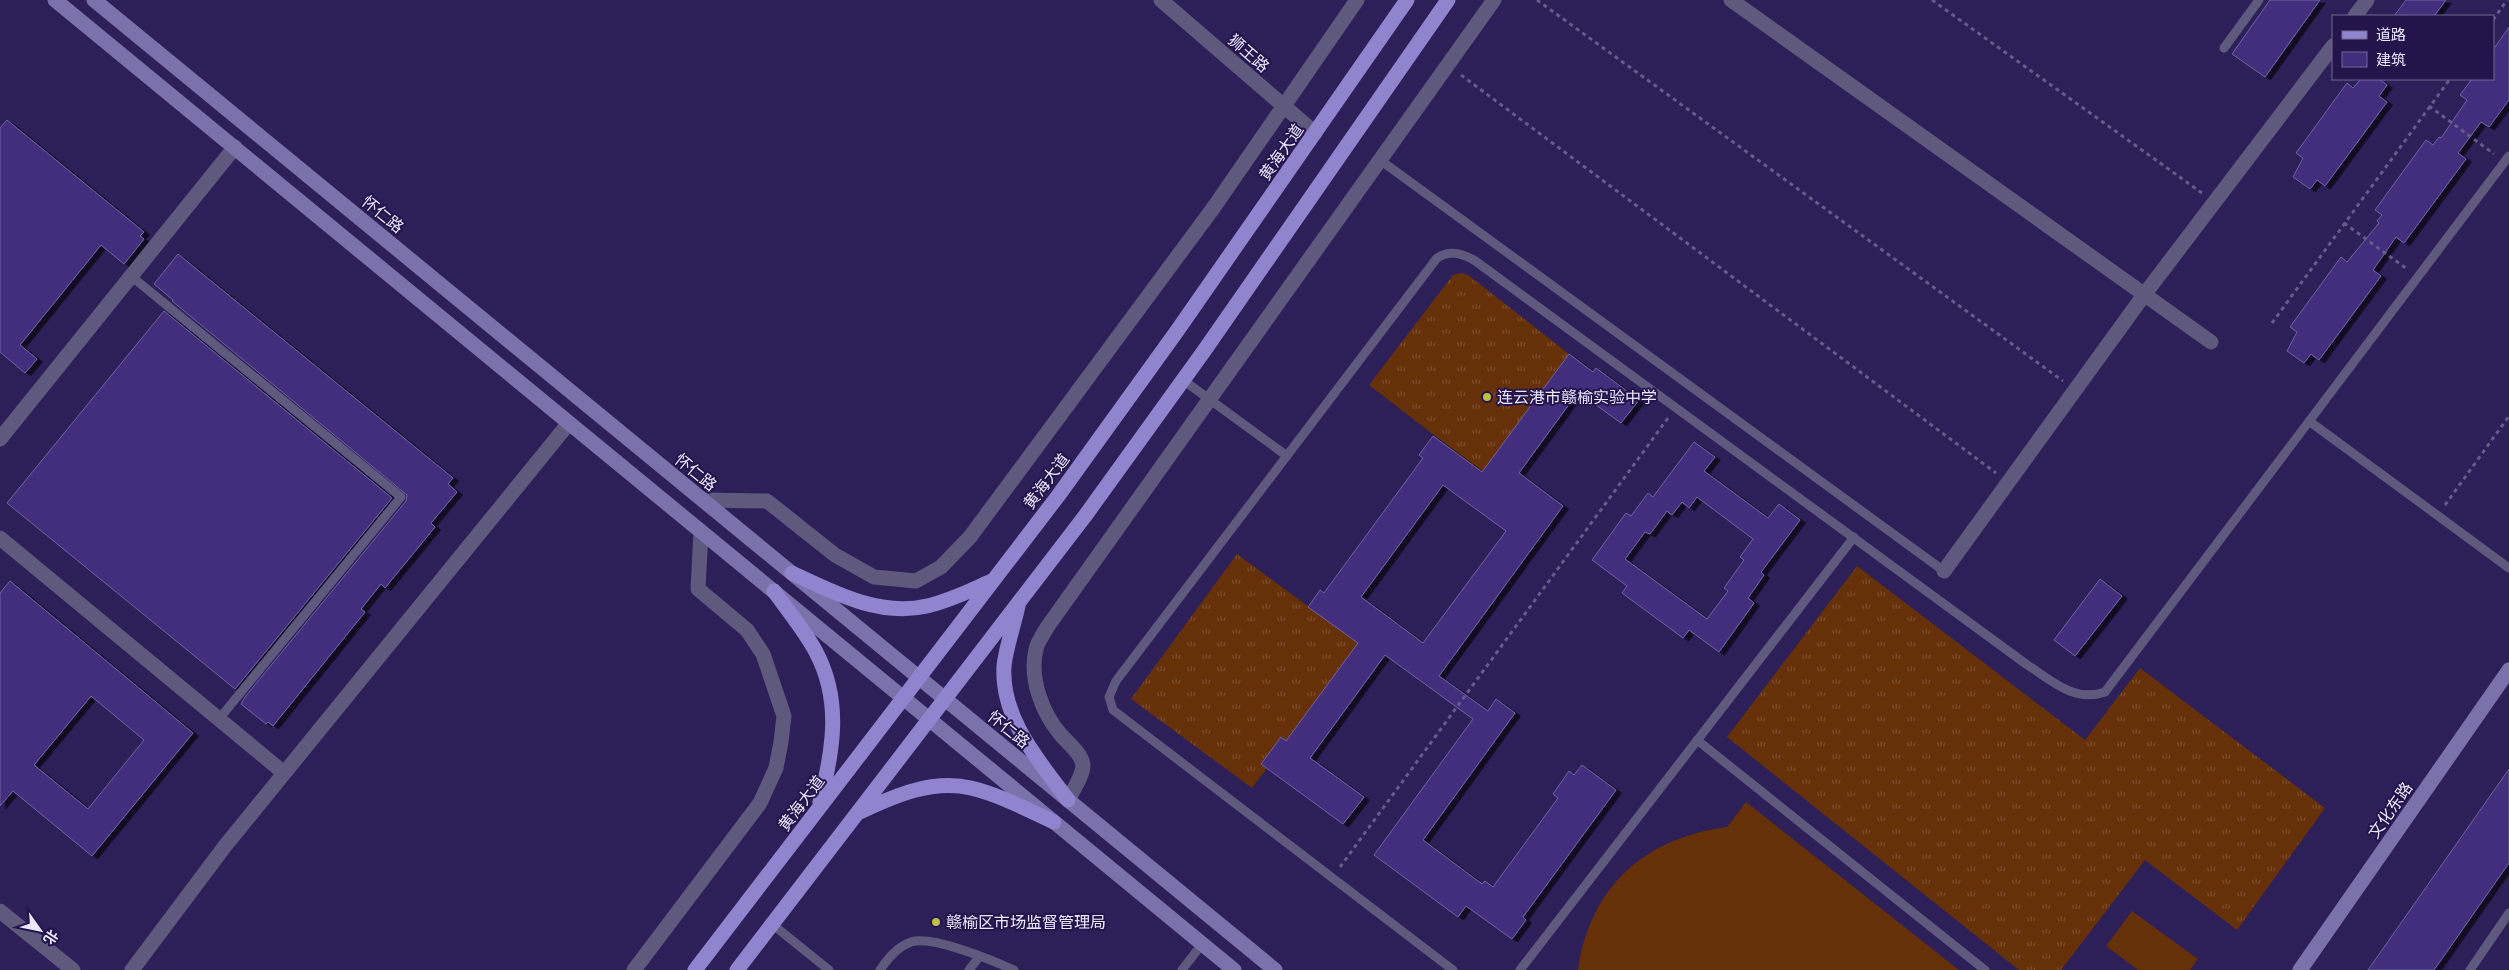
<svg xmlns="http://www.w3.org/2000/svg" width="2509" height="970" font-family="'IBM Plex Serif','Noto Sans SC',serif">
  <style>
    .grass { fill: url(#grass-tufts) }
    .pitch { fill: #663009 }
    .building { fill: #422d7d; stroke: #6f64a2; fill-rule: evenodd; filter: url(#shadow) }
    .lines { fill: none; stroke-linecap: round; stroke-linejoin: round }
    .path { stroke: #665c89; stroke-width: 3; stroke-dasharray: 4 4; stroke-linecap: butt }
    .lane { stroke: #5e597d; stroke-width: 9 }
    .street { stroke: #5e597d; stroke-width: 15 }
    .secondary { stroke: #7b71ab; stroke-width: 15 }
    .primary { stroke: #9084ce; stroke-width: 15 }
    .poi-dot { fill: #bcbf44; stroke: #24144b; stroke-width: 2 }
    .labels { text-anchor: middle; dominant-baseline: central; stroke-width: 4; stroke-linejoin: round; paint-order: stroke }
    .street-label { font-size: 16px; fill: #eae8fd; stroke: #24144b }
    .poi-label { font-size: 16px; fill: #eae8fd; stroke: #24144b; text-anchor: start }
  </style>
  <defs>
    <pattern id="grass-tufts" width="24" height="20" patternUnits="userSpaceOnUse" patternTransform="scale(1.25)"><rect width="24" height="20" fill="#663009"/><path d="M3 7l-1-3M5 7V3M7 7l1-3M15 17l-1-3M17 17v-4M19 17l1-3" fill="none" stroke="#7c4e2e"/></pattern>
    <filter id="shadow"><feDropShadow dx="5.5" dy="3" stdDeviation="0" flood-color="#0009"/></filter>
  </defs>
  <rect width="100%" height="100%" fill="#2d1f57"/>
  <path class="grass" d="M 1461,273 L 1468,275 L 1569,354 L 1482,472 L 1369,385 L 1453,275 Z
    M 1237,554 L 1358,643 L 1286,741 L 1281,737 L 1261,763 L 1267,768 L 1252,788 L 1131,699 Z
    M 1857,566 L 2085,740 L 2140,668 L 2325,808 L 2237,930 L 2145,860 L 2061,970 L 2019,970 L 1727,737 Z"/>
  <path class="pitch" d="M 1746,802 L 1959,970 L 1578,970 C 1590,887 1644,838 1727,827 Z
    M 2132,911 L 2198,959 L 2190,970 L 2138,970 L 2106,946 Z"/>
  <path class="building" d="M 2270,0 L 2320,0 L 2265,77 L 2232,54 Z
    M 2406,0 L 2446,0 L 2434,16 L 2394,16 Z
    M 2509,27 L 2509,100 L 2489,127 L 2481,122 L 2458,153 L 2466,159 L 2404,243 L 2396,237 L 2373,270 L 2381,276 L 2319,360 L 2311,354 L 2304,363 L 2287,351 L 2297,332 L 2290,327 L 2341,257 L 2347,262 L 2379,223 L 2377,221 L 2382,215 L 2375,210 L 2426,140 L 2433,145 L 2439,137 L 2441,138 L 2467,100 L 2460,95 L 2472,79 L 2493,79 L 2493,50 Z
    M 2361,79 L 2379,79 L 2387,85 L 2379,96 L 2387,102 L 2325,186 L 2317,180 L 2310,189 L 2293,177 L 2303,158 L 2296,153 L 2347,83 L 2353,88 Z
    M 7,120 L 144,232 L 140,236 L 144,239 L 124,264 L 101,245 L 20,345 L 37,359 L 25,373 L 0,352 L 0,128 Z
    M 178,254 L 453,478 L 448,484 L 457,492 L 431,523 L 435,527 L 385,588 L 381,584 L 361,609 L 365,612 L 273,726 L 268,722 L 266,724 L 241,704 L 245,697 L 406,501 L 407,495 L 172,301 L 173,300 L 154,284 Z
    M 164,311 L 392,498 L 235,689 L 7,503 Z
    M 1569,354 L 1593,372 L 1596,368 L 1639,400 L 1621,423 L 1578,392 L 1519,473 L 1563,506 L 1439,676 L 1488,711 L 1496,699 L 1515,713 L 1423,840 L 1482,884 L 1485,881 L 1493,887 L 1558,798 L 1553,794 L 1569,771 L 1574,775 L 1582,765 L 1616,790 L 1523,917 L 1526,920 L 1512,939 L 1466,906 L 1458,917 L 1374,855 L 1473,719 L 1385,655 L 1310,758 L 1364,797 L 1343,824 L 1261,764 L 1281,737 L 1286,741 L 1358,643 L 1308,607 L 1320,590 L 1324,593 L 1423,458 L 1419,455 L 1433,436 L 1482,472 ZM 1443,485 L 1506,531 L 1423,643 L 1361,597 Z
    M 1694,442 L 1715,457 L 1704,471 L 1768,518 L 1779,504 L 1800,520 L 1761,572 L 1764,575 L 1748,598 L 1754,603 L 1719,652 L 1689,630 L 1683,638 L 1622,593 L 1627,586 L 1592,560 L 1626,513 L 1631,516 L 1648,493 L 1653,497 ZM 1697,497 L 1753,539 L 1740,557 L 1744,560 L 1724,588 L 1728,591 L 1707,619 L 1625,559 L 1645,532 L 1650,534 L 1667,511 L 1672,515 L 1682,502 L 1689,508 Z
    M 2100,579 L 2122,596 L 2075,656 L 2054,640 Z
    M 10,581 L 193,733 L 92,856 L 13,791 L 0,806 L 0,593 ZM 91,696 L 144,740 L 88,809 L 34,765 Z
    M 2509,769 L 2509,863 L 2434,970 L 2368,970 Z"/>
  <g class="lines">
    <path class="path" d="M 1537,0 L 2063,381
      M 1932,0 L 2202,193
      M 2493,20 L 2507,0
      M 1461,75 L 1996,473
      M 2429,106 L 2494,154
      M 2344,223 L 2407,269
      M 2272,323 L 2450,79
      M 2445,505 L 2509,416
      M 1340,867 L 1668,418"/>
    <path class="lane" d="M 2224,48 L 2259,0
      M 1380,160 L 1944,571
      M 131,276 L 401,497 L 219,719
      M 1183,380 L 1287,456
      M 2309,421 L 2509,568
      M 1697,740 L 1985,970
      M 772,924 L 829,970
      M 880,970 C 888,958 897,947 911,942 C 932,935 994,961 1014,970
      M 969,970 L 979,957
      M 1182,970 L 1202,944
      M 1453,970 L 1113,710 L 1109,697 L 1116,681 L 1437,258 C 1450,250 1461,253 1474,260 L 2026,664 C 2051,680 2074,703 2105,692 L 2509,156
      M 1520,970 L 1854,537
      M 2470,970 L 2509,913"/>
    <path class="street" d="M 1161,0 L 1315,133
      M 1731,0 L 2211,342
      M 2355,16 L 2367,0
      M 0,439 L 235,147
      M 703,500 L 767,501 L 835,555 L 874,577 L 916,581 L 941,567 L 970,537 L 1214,207 L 1357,0
      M 0,538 L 284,773
      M 1944,571 L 2144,295 L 2333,46
      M 1068,800 C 1073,790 1083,776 1083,765 C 1082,754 1068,743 1061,735 C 1042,713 1029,678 1036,649 C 1038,641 1044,633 1048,626 L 1494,0
      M 0,911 L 73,970
      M 132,970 L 225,846 L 569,423
      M 634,970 L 760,803 L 776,768 L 781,742 L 784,716 L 763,654 L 747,630 L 698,589 L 701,532"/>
    <path class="secondary" d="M 55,0 L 1234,970
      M 94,0 L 1275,970
      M 2300,970 L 2509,670"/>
    <path class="primary" d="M 792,573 C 834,593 880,617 927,606 C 950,601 971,590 992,581
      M 774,591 C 788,611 805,631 816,652 C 842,701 833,751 820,802
      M 1018,606 C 1014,625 1006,647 1004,666 C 1001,719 1039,761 1068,800
      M 860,812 C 894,796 932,779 971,788 C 1000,795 1028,810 1054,822
      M 695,970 L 1058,496 L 1177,331 L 1407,0
      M 737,970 L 1085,516 L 1204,351 L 1448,0"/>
  </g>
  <g class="poi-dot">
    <circle cx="1487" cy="397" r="5"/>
    <circle cx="936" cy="922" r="5"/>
  </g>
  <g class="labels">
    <g class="street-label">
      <text transform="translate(1249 53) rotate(41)">狮王路</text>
      <text transform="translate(1281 152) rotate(-55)">黄海大道</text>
      <text transform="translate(383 214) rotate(39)">怀仁路</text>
      <text transform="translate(696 472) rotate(39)">怀仁路</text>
      <text transform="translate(1046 481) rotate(-53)">黄海大道</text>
      <text transform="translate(1009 729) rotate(39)">怀仁路</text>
      <text transform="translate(801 803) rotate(-53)">黄海大道</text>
      <text transform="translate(2390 810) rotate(-55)">文化东路</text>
    </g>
    <g class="poi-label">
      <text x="1497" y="397">连云港市赣榆实验中学</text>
      <text x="946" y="922">赣榆区市场监督管理局</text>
    </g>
  </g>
  <rect x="2332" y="15" width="162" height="65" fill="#24144b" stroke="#736992"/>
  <rect x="2342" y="31" width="25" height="8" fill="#9084ce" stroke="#736992"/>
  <text x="2376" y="40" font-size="15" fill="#eae8fd">道路</text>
  <rect x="2342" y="52" width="25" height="15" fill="#422d7d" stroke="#736992"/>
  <text x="2376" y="65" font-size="15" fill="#eae8fd">建筑</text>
  <g transform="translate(40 930) rotate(123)" stroke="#24144b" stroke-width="4" paint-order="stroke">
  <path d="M0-4L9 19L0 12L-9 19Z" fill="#eae8fd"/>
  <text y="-8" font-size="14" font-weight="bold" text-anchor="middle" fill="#eae8fd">北</text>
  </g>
</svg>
